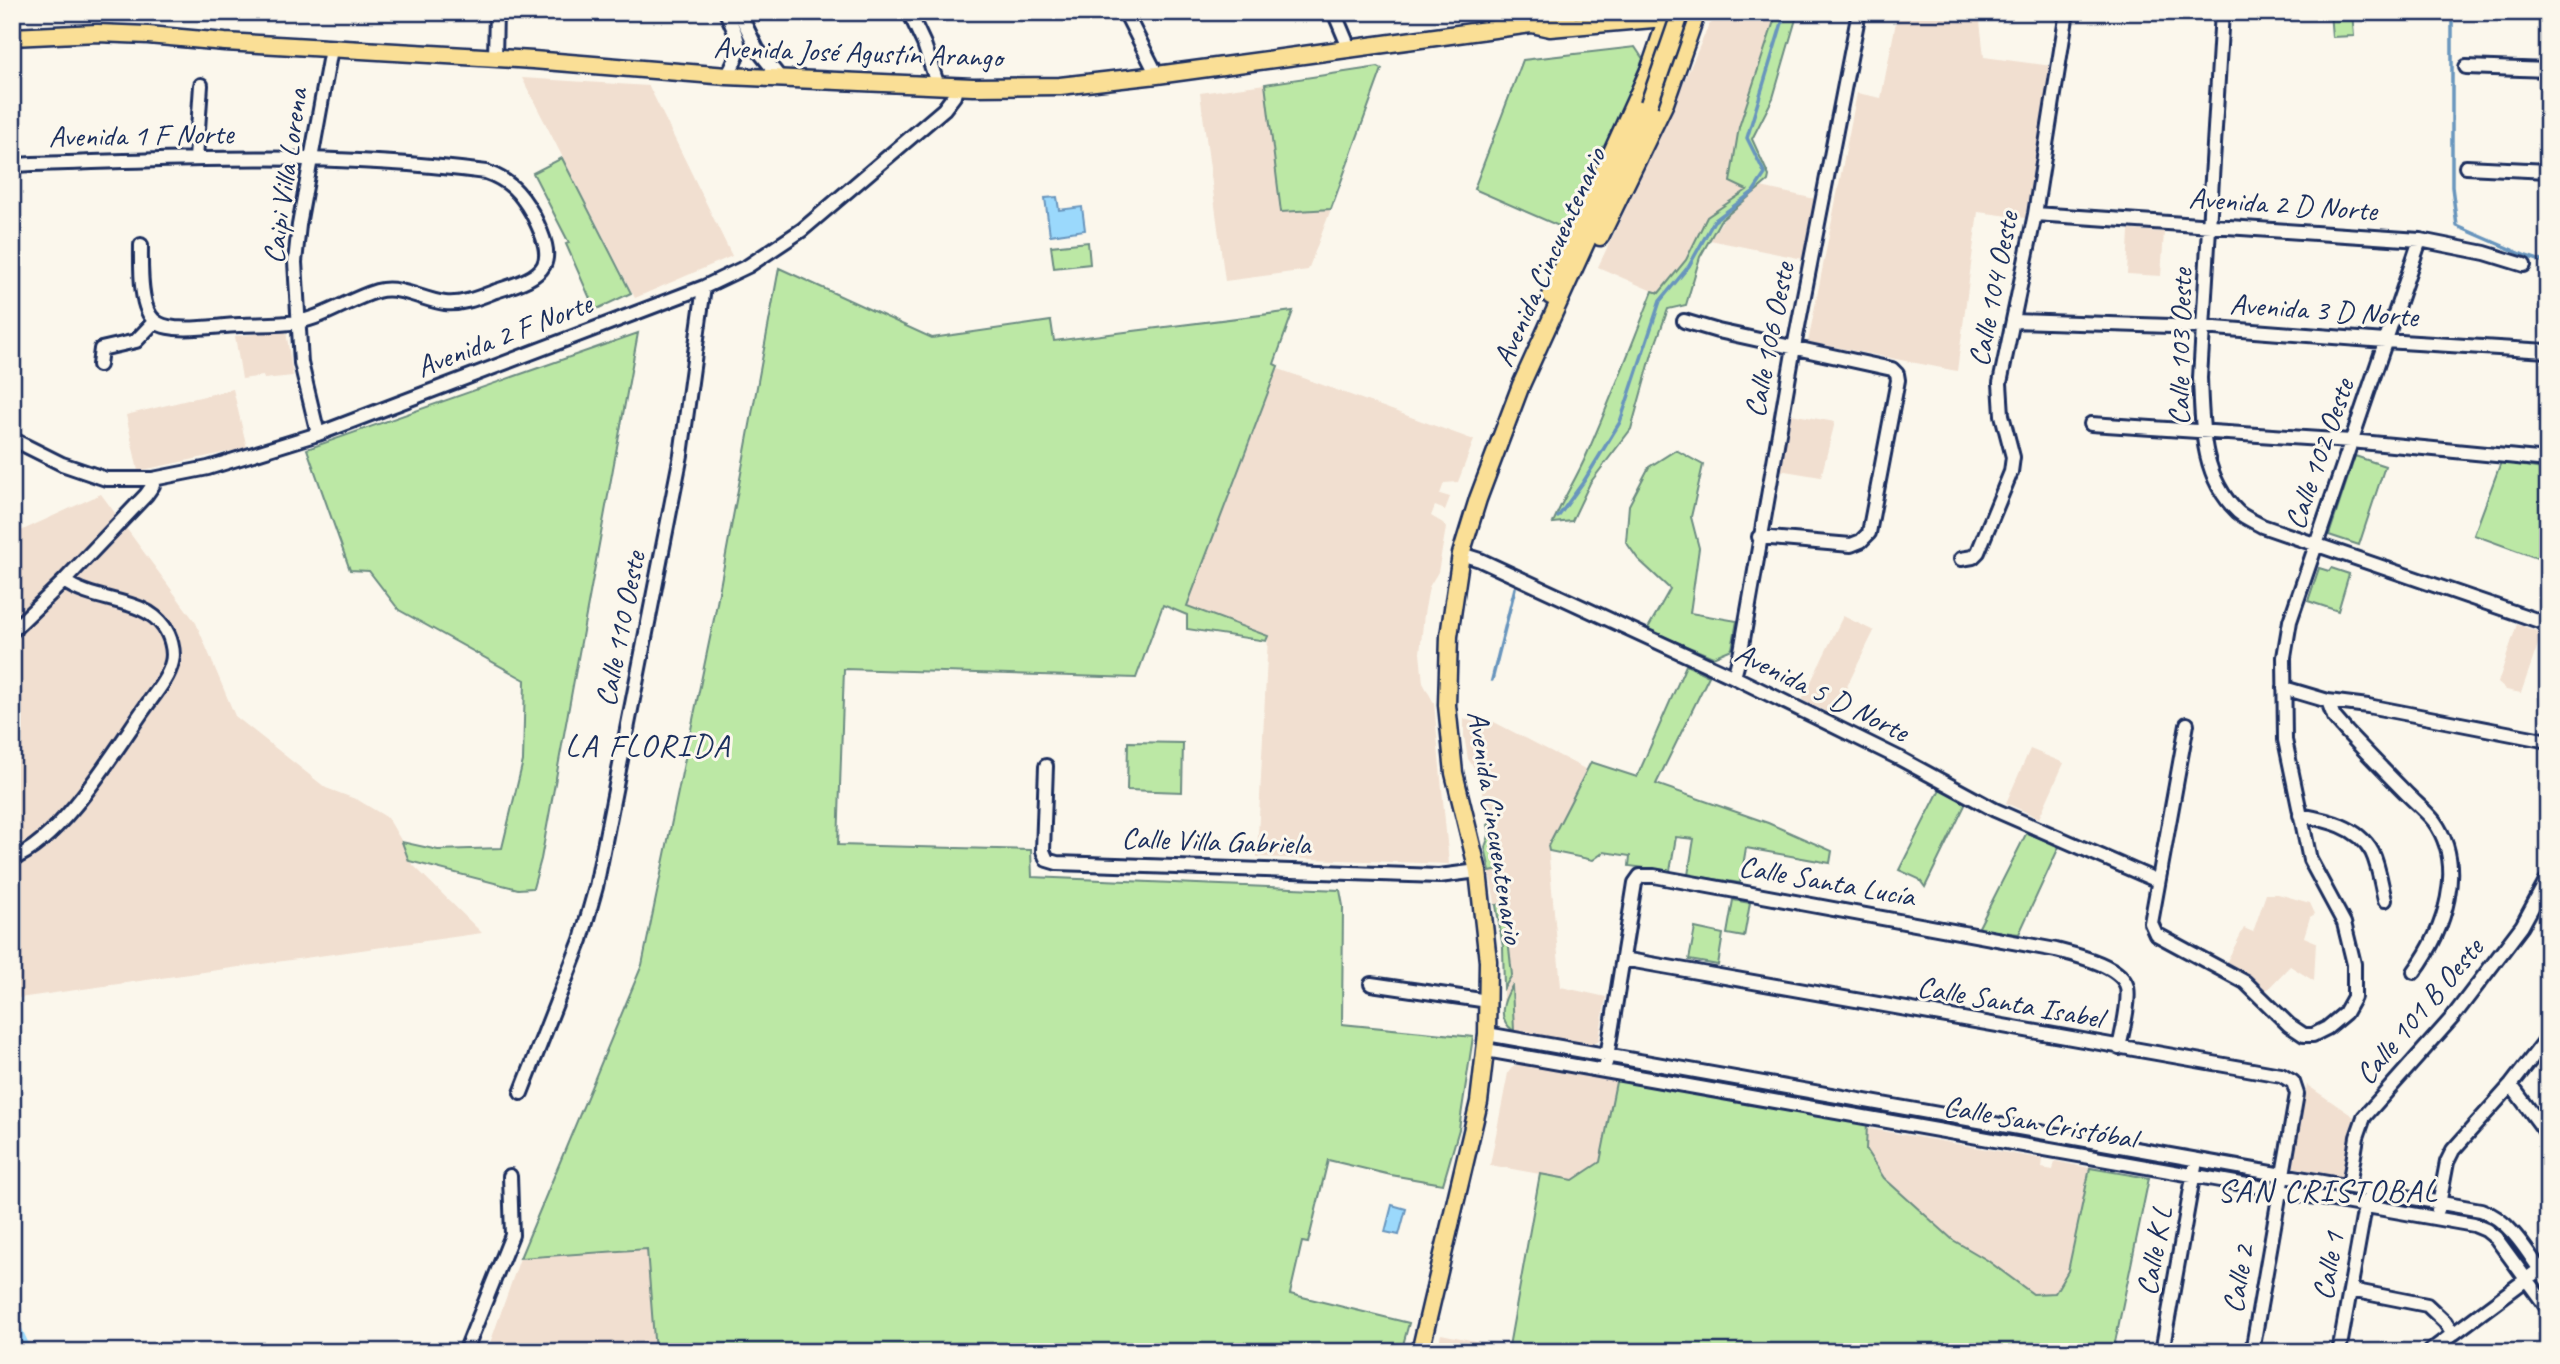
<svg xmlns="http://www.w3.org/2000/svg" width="2560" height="1364" font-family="Caveat,sans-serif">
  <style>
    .built { fill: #f1dfd0 }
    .green { fill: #bce8a5; stroke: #6c8c82; stroke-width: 2 }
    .water { fill: #9bd9fc; stroke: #6895bd; stroke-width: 2 }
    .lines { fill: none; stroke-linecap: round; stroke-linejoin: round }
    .stream { stroke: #6895bd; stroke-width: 3.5 }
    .river { stroke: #9bd9fc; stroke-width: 21 }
    .minor-casing { stroke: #1b2f5e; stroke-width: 18 }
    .major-casing { stroke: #1b2f5e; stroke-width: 21 }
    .minor { stroke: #fbf7ec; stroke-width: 12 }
    .major { stroke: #fadf96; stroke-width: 16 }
    .major-bridge-casing { stroke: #1b2f5e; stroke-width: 21; stroke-linecap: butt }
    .major-bridge { stroke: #fadf96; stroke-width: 16 }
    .labels { text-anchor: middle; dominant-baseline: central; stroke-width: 6; stroke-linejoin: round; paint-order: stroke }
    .street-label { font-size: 30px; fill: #1b2f5e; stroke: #fbf7ec }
    .neighbourhood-label { font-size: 32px; letter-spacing: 2px; fill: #1b2f5e; stroke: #fbf7ec }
  </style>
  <rect width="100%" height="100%" fill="#fbf7ec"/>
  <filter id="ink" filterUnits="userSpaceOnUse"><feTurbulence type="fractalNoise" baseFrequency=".0143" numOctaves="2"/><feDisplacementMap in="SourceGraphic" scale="14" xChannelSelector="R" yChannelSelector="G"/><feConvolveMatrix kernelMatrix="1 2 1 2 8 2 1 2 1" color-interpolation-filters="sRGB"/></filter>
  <g filter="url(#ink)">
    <path class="built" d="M 1777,12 L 1739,127 L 1730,182 L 1747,190 L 1707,217 L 1686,260 L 1659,294 L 1598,267 L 1654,149 L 1709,25 L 1717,19 Z
      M 1898,12 L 1979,12 L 1984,57 L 2052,66 L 2025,218 L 1978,212 L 1957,371 L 1808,342 L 1857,93 L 1881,98 Z
      M 522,78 L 649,86 L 732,256 L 635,298 Z
      M 1265,84 L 1281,212 L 1331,209 L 1308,270 L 1225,281 L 1200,93 Z
      M 1761,187 L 1815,199 L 1803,259 L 1710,240 L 1725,217 Z
      M 2129,230 L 2164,232 L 2161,276 L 2127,274 Z
      M 286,331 L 293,376 L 264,379 L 263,376 L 242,379 L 235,336 Z
      M 1276,368 L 1474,440 L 1458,482 L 1444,483 L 1440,494 L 1450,497 L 1445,510 L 1435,506 L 1431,516 L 1443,523 L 1446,528 L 1438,572 L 1429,587 L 1424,614 L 1420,653 L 1423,683 L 1434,703 L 1449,864 L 1257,857 L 1268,636 L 1187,606 L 1227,495 L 1230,496 Z
      M 233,389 L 247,448 L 138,471 L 126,415 Z
      M 1791,414 L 1835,422 L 1821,477 L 1779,470 Z
      M 101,494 L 196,623 L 235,716 L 326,788 L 358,800 L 388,818 L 402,842 L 409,861 L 482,933 L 12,999 L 12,535 Z
      M 1843,616 L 1874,631 L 1833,715 L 1802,700 Z
      M 2517,624 L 2542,633 L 2521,693 L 2506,690 L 2498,683 Z
      M 1479,718 L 1494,722 L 1587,770 L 1548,846 L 1561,987 L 1606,997 L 1599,1040 L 1591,1045 L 1514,1031 L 1507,1027 L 1503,1018 L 1503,947 L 1485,847 L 1490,833 L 1479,775 L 1468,759 L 1464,736 L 1464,719 L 1479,723 Z
      M 2030,749 L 2064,763 L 2039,818 L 2006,803 Z
      M 2266,894 L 2278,894 L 2310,903 L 2315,914 L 2310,917 L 2304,937 L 2316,942 L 2314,981 L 2290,966 L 2264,993 L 2224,967 L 2244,928 L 2253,932 Z
      M 1522,1064 L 1617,1077 L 1600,1162 L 1573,1180 L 1490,1165 L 1508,1073 L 1513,1066 Z
      M 2307,1085 L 2354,1117 L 2342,1177 L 2292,1167 Z
      M 1866,1128 L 2043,1159 L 2042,1168 L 2053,1170 L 2055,1161 L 2090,1168 L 2068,1271 L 2055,1293 L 2033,1294 L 1987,1260 L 1953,1240 L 1884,1178 L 1866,1150 Z
      M 647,1249 L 655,1352 L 487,1352 L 520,1258 Z
      M 1441,1334 L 1509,1348 L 1508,1352 L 1437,1352 Z"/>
    <path class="green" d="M 1777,12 L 1798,12 L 1773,98 L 1752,139 L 1769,176 L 1768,181 L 1720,221 L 1700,257 L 1686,305 L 1668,309 L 1652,354 L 1631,429 L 1590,483 L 1572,521 L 1553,523 C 1562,500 1576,479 1586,456 C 1610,402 1631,346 1653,291 L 1659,293 L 1686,260 L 1707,217 L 1747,190 L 1730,182 L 1739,127 Z
      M 2330,12 L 2352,12 L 2354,36 L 2332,37 Z
      M 1635,47 L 1643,59 L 1608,145 L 1602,147 L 1568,230 L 1474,189 L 1523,60 Z
      M 1378,67 L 1382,69 L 1331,209 L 1281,212 L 1265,84 Z
      M 562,158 L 631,293 L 595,310 L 566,244 L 569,243 L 533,173 Z
      M 1088,242 L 1090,264 L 1054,268 L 1051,246 Z
      M 779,268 L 932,338 L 1051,321 L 1054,341 L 1293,311 L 1274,364 L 1278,366 L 1187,606 L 1268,636 L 1266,641 L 1187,629 L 1187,615 L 1163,605 L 1136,678 L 844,669 L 838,845 L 1031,850 L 1032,877 L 1340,890 L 1343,906 L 1342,1024 L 1473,1037 L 1459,1129 L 1443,1184 L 1391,1175 L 1328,1160 L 1308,1243 L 1302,1242 L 1290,1294 L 1409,1323 L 1401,1352 L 655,1352 L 647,1249 L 520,1258 L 642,965 L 715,614 Z
      M 638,333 L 541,859 L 533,888 L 518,889 L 409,861 L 402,842 L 438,850 L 502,848 L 523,761 L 525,680 L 399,610 L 369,571 L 350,570 L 307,449 Z
      M 1676,450 L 1703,465 L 1691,517 L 1699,548 L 1690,613 L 1737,621 L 1732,649 L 1713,657 L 1647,630 L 1670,589 L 1638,559 L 1626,542 L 1629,505 L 1649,467 Z
      M 2355,456 L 2385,466 L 2359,545 L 2329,535 Z
      M 2501,462 L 2548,470 L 2548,562 L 2474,535 Z
      M 2319,568 L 2329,571 L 2331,568 L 2349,574 L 2338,611 L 2308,601 Z
      M 1686,665 L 1709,676 L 1656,784 L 1768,823 L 1832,851 L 1830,863 L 1746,848 L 1740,883 L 1688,875 L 1694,839 L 1676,837 L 1670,871 L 1629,866 L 1630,856 L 1604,852 L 1593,860 L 1549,851 L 1548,846 L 1591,762 L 1637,777 Z
      M 1128,742 L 1183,743 L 1182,792 L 1127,790 Z
      M 1941,787 L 1967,801 L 1925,887 L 1919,879 L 1899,870 Z
      M 1491,823 L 1499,870 L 1490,872 L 1485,847 L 1490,833 L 1488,825 Z
      M 2027,832 L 2059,847 L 2019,934 L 1978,929 Z
      M 1733,900 L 1750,903 L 1744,937 L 1727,934 Z
      M 1504,904 L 1512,975 L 1504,988 L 1503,947 L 1496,905 Z
      M 1695,928 L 1723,934 L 1718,965 L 1689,960 Z
      M 1512,986 L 1514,1031 C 1496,1019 1503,1001 1512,986 Z
      M 1617,1077 L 1867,1123 L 1866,1150 L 1884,1178 L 1953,1240 L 1987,1260 L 2033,1294 L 2055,1293 L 2068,1271 L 2090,1168 L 2149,1178 L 2113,1352 L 1508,1352 L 1540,1174 L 1573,1180 L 1600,1162 Z"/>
    <path class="water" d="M 1057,197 L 1059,210 L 1082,207 L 1085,230 L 1050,235 L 1045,198 Z
      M 1392,1205 L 1406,1209 L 1399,1235 L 1385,1232 Z"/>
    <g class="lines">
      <path class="stream" d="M 2452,12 L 2452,187 L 2457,226 L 2526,256 L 2548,263
        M 1558,517 L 1584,481 L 1620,422 L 1660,301 L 1689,266 L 1714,221 L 1753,192 L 1765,174 L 1747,138 L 1785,13
        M 1492,680 L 1515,588"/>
      <path class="river" d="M 12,1332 L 21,1352"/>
      <defs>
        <path id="minor" d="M 726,12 C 739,42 745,46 727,76
          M 739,12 L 757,49 L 781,79
          M 909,12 L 924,44 L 938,86
          M 1125,12 L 1157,75
          M 1334,12 L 1350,50
          M 2222,12 L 2200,378 C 2202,425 2201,477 2238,512 C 2245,518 2255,522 2262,526 L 2548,624
          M 495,58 L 496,12
          M 2466,67 L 2548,70
          M 196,159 L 201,85
          M 12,165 C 170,159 329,151 486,172 C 509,180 520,192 532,213 C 559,265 548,275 496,291 C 480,297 462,305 445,303 C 422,300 400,285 377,291 C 350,299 325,317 298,322 C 279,325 258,324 239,325 C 218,326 196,330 175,328 C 168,327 160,326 155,321 C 139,309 141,264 141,245
          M 2466,167 L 2548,171
          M 2035,214 L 2420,240 L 2485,253 L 2524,265
          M 1684,321 L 1718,331 L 1892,369 L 1897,374 L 1898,380 L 1869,533 L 1861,541 L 1851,545 L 1759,537
          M 2013,321 L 2202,327 L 2385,341 L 2547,351
          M 99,365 L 101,349 L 136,341 L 155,321
          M 2091,424 L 2351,441 L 2548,460
          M 318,434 L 301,363 L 295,262 L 299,225 L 331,49
          M 12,439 L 62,464 L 106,479 L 153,479 L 208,468 L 318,434 L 704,287 L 748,266 L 802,230 L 944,109 L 954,96 L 956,88
          M 1461,554 L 1480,560 L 1734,677 L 1899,758 L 1995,810 L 2158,881
          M 1961,559 L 1973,557 L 1978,552 L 2011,472 L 2013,457 L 2002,415 L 2000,383 L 2035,214 L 2067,12
          M 12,631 L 64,581 L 146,495 L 153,485 L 153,479
          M 1734,677 L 1741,651 L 1794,347 L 1859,12
          M 2284,688 L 2328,701 L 2368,706 L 2548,741
          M 2328,701 L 2334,717 L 2347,732 C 2367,753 2387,774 2407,794 C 2416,803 2426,811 2434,821 C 2467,867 2444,931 2414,972
          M 2187,724 L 2151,923 L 2156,934 L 2245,982 L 2289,1025 L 2304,1035 L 2313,1035 L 2327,1028 L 2345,1013 L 2354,997 L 2354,964 L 2344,923 L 2310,860 L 2285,740 L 2284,657 L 2290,621 L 2420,240
          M 1046,766 L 1043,851 L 1047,860 L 1057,863 L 1439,876 L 1478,871
          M 2300,815 C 2326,820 2358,826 2372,852 C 2379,866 2381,885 2385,900
          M 12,859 C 60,841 113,754 142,712 C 152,697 168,680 172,662 C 175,651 170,635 164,627 C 142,596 95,604 64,581
          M 1623,959 L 2281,1075 L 2293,1082 L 2297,1094 L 2252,1352
          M 1371,984 L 1488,1001
          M 1487,1034 L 2481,1210 C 2511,1220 2530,1256 2548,1282
          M 1486,1050 L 2474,1225 L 2486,1230 L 2496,1238 L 2548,1309
          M 1606,1063 L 1635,883 L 1640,876 L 1654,876 L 2056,950 C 2075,955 2121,965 2127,987 C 2130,1003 2122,1032 2119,1048
          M 2511,1085 L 2548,1135
          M 521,1093 L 581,940 L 596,887 L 681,455 L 704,287
          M 2349,1186 L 2357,1137 L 2364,1117 L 2452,1018 L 2522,926 L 2548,878
          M 2438,1210 L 2447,1162 L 2453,1150 L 2511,1085 L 2548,1037
          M 2351,1290 L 2427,1305 L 2445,1322 L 2452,1333
          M 465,1352 L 512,1235 L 510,1176
          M 2162,1352 L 2195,1166
          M 2339,1352 L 2366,1201
          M 2429,1352 L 2548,1263"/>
        <path id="major" d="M 1532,24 L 1550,28 L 1676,17
          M 12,37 L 97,33 L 148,35 L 225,42 L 533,60 L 727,76 L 973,87 L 1060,86 L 1157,75 L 1531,24 L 1552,15 L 1569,12
          M 1600,237 L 1665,103 L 1697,12
          M 1551,296 L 1575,234 L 1650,68 L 1669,12
          M 1420,1352 L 1479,1102 L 1487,1034 L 1488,961 L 1478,871 L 1454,773 L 1447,705 L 1449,636 L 1461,554 L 1478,499 L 1521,385 L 1649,104"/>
      </defs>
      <use href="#minor" class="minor-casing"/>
      <use href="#major" class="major-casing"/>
      <use href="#minor" class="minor"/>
      <use href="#major" class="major"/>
      <defs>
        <path id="major-bridge" d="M 1649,104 L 1681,12"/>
      </defs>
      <use href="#major-bridge" class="major-bridge-casing"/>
      <use href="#major-bridge" class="major-bridge"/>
    </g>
  </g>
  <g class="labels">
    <g class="street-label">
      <text transform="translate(858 52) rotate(2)">Avenida José Agustín Arango</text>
      <text transform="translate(141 135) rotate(-1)">Avenida 1 F Norte</text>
      <text transform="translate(285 176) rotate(-82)">Caipi Villa Lorena</text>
      <text transform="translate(2283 204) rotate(4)">Avenida 2 D Norte</text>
      <text transform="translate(1549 257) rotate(-66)">Avenida Cincuentenario</text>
      <text transform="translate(1993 289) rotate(-79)">Calle 104 Oeste</text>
      <text transform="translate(2324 310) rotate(4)">Avenida 3 D Norte</text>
      <text transform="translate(504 335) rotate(-21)">Avenida 2 F Norte</text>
      <text transform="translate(1769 340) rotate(-79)">Calle 106 Oeste</text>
      <text transform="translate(2180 347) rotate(-89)">Calle 103 Oeste</text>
      <text transform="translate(2319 454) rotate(-71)">Calle 102 Oeste</text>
      <text transform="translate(620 629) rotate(-79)">Calle 110 Oeste</text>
      <text transform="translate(1822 692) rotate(26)">Avenida 5 D Norte</text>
      <text transform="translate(1496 827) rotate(81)">Avenida Cincuentenario</text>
      <text transform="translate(1216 841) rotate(2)">Calle Villa Gabriela</text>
      <text transform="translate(1827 881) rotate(10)">Calle Santa Lucía</text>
      <text transform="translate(2010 1002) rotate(10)">Calle Santa Isabel</text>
      <text transform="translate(2419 1011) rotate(-50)">Calle 101 B Oeste</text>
      <text transform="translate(2040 1122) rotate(10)">Calle San Cristóbal</text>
      <text transform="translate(2154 1251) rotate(-80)">Calle K L</text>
      <text transform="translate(2328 1266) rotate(-80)">Calle 1</text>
      <text transform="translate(2238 1279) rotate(-80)">Calle 2</text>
    </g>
    <g class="neighbourhood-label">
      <text x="648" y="745">LA FLORIDA</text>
      <text x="2328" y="1190">SAN CRISTOBAL</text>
    </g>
  </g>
  <rect width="2560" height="1364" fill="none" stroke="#fbf7ec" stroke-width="42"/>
  <rect x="21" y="21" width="2518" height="1322" fill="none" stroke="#1b2f5e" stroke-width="2.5" filter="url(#ink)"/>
</svg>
